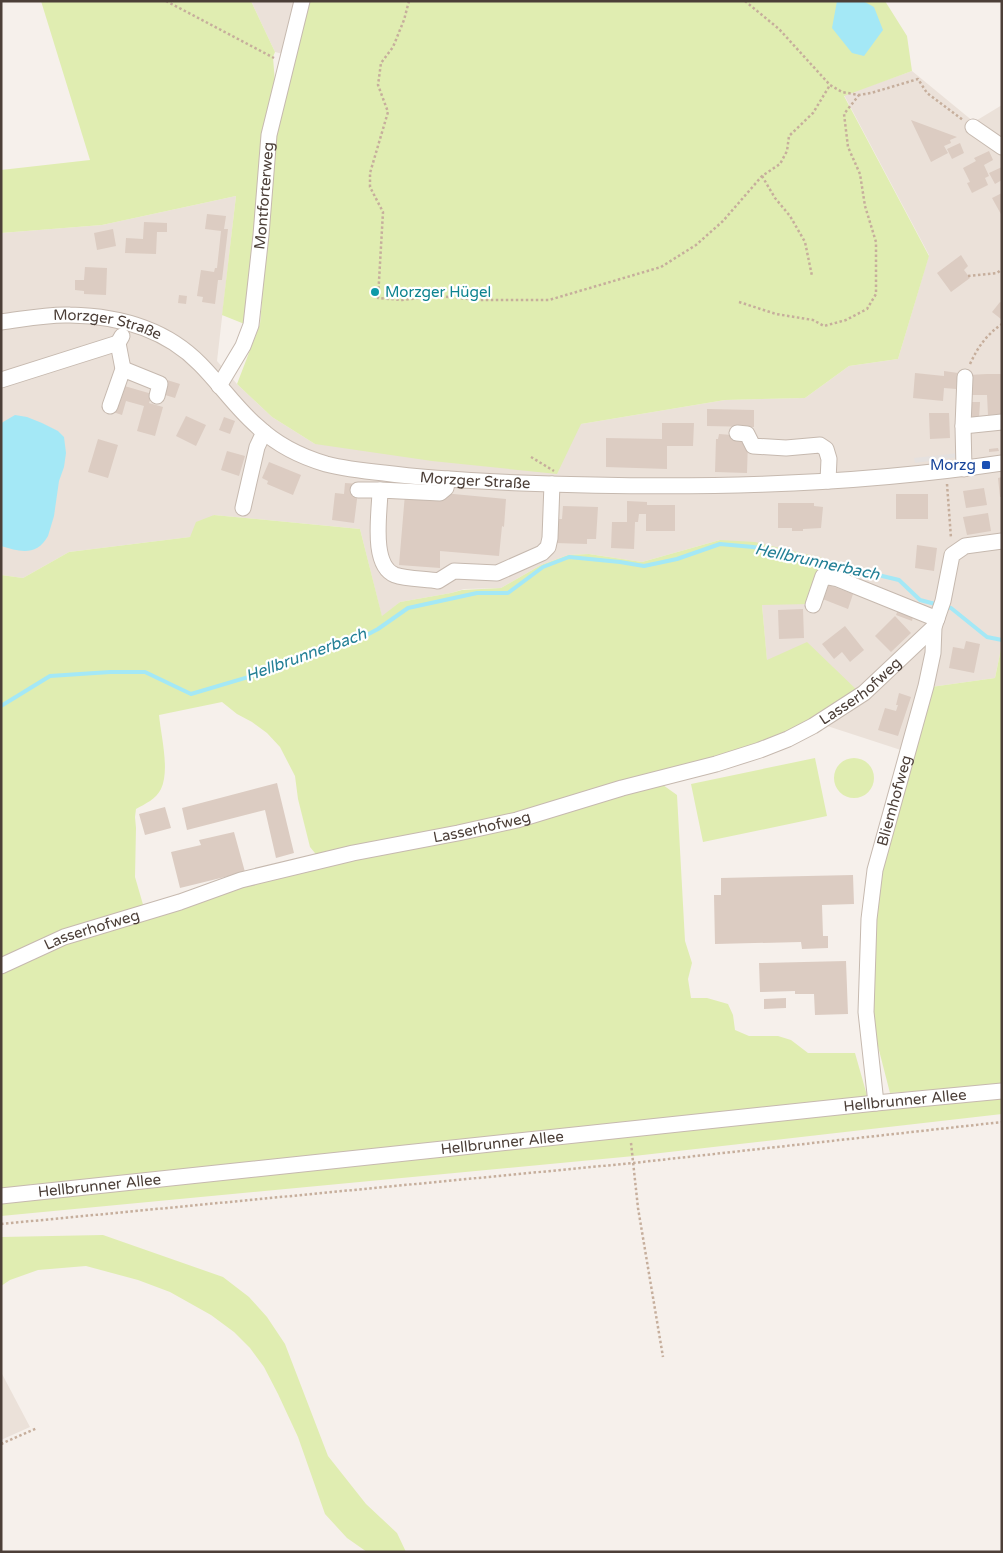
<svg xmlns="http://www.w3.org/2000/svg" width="1003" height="1553" font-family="'Varela Round',sans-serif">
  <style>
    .residential { fill: #ebe1d9 }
    .green { fill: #e0edb1; fill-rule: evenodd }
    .parking { fill: #e5e1df }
    .water { fill: #a4e8f6 }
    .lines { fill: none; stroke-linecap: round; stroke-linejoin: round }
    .stream { stroke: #a4e8f6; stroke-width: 4 }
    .building { fill: #dcccc2 }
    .minor-casing { stroke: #c6b9af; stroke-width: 17 }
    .path { stroke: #c6ae9c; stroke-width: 2.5; stroke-dasharray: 2.5 2.5; stroke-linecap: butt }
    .minor { stroke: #fff; stroke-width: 15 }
    .culture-dot { fill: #0f9aa8; stroke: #fff; stroke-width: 2 }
    .transit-dot { fill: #1a4fb4; stroke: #fff; stroke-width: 2 }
    .labels { text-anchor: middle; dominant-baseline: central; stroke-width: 4.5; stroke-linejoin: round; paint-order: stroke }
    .street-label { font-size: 15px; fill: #4c3f38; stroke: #fff }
    .culture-label { font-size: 15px; fill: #0d838f; stroke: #fff; text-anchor: start }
    .transit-label { font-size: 15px; fill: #164399; stroke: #fff; text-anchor: end }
    .water-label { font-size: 16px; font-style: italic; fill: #227f95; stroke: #fff }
  </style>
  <rect width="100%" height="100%" fill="#f6f0eb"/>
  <path class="residential" d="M 251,1 L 309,1 L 295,57 L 275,52 Z
    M 912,71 L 974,122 L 1002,105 L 1002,644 L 995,678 L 931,687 L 910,753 L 815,722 L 767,661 L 762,605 L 720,540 L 642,562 L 589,554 L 568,555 L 541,565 L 501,588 L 464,589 L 451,593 L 400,602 L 382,617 L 360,529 L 214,515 L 190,537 L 69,552 L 23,578 L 1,575 L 1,233 L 102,225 L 236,196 L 217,361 L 237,384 L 272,417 L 315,444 L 581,424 L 725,400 L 805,398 L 849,366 L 898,359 L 929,255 L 844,95 Z
    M 1,1372 L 30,1427 L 1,1440 Z"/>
  <path class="green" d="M 41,1 L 251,1 L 275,52 L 273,57 L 275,83 L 247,325 L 222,315 L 236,196 L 102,225 L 1,233 L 1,170 L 90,160 Z
    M 309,1 L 885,1 L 907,36 L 912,71 L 844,96 L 929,256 L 898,359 L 849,366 L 805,398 L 725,400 L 581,424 L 557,474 L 432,461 L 315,444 L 272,417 L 237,384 L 260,324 L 276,135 Z
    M 214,515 L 360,529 L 382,616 L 400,602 L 451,593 L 462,590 L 501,588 L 541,565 L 568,555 L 589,554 L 642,562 L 720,540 L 755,542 L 822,558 L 813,585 L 810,604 L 762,605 L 767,660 L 807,642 L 859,692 L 815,722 L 663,785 L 677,795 L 685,941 L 692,963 L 688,979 L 691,998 L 707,998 L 728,1004 L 733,1015 L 735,1030 L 749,1036 L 778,1036 L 791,1040 L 808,1053 L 855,1053 L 868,1099 L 1,1192 L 1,575 L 23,578 L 69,552 L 190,537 L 196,522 ZM 222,702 L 237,714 L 252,722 L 267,733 L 280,747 L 295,776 L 298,799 L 310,847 L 319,858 L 144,908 L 135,877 L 136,828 L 135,817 L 136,809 C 145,804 156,799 161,789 C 170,770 161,736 159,715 Z
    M 1002,644 L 1002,1085 L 890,1093 L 871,1019 L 876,890 L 931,687 L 995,678 Z
    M 815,758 L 827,816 L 703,842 L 691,784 Z
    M834 778a20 20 0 1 1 40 0a20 20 0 1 1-40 0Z
    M 1002,1097 L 1002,1114 L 634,1156 L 1,1216 L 1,1201 Z
    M 103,1235 L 223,1277 L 249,1297 L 267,1317 L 285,1344 L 328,1456 L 366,1504 L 397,1533 L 406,1552 L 367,1552 L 347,1538 L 325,1514 L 298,1437 L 278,1394 L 264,1367 L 250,1348 L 234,1332 L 211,1315 L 170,1292 L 138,1280 L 86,1266 L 38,1270 L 10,1280 L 1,1286 L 1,1237 Z"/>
  <path class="parking" d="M 959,453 L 959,457 L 915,463 L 914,458 Z"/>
  <path class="water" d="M 837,1 L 863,1 L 874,7 L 883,30 L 864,56 L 852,53 L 832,28 Z
    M 15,415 L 27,417 L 42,423 L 58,431 L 64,437 L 66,453 L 64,467 L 59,481 L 54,516 L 48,536 C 37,556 20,552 1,546 L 1,424 L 3,422 Z"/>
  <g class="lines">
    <path class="stream" d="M 946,607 L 951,608 L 987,637 L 1002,640
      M 1,706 L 50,676 L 110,672 L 145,672 L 191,694 L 262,673 L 306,653 L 361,638 L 378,629 L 408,608 L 477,593 L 508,593 L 543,567 L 569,557 L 620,562 L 644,566 L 677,559 L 720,544 L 753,547 L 782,552 L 899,580 L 920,600 L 939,605"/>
  </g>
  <path class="building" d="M 911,120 L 957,137 L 950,140 L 951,143 L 944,146 L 948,153 L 931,162 Z
    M 960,143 L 964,153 L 952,159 L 947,149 Z
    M 989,151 L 993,160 L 984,165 L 989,176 L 985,178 L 988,185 L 972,193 L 967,183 L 970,182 L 963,168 L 976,161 L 974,158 Z
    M 1002,167 L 1002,180 L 995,184 L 989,173 Z
    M 1002,193 L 1002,216 L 992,198 Z
    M 207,214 L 226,216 L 224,229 L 228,229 L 222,280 L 218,280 L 215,304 L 202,302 L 203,297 L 197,296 L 201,270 L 214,272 L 215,268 L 217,268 L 221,231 L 205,229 Z
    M 144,222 L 167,223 L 167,232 L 157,232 L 156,254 L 125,253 L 126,238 L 143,239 Z
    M 113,229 L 116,246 L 97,250 L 94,233 Z
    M 961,255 L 968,266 L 964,270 L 970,278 L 951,292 L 937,273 Z
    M 85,267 L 107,268 L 106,295 L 84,294 L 84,291 L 75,290 L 75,280 L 84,280 Z
    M 179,295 L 187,296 L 186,304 L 178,303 Z
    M 1000,302 L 1002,303 L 1001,319 L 992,312 Z
    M 944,371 L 958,373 L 956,389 L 944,388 L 943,401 L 913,398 L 915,373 L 944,376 Z
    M 987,374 L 1002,374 L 1002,414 L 988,415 L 987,395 L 969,395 L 968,375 Z
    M 167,380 L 180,384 L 175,398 L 162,394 Z
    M 121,385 L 152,394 L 149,403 L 163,407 L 155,436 L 137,431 L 144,406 L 126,401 L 122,415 L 113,412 Z
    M 969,402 L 980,402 L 979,419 L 968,418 Z
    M 707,409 L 754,410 L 754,427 L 707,426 Z
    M 929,413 L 949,413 L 950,438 L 930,439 Z
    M 186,416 L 206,425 L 196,446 L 176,436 Z
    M 224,417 L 235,421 L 230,434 L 219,430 Z
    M 662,423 L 694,423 L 693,446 L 667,446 L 667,469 L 606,467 L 606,438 L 662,439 Z
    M 719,434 L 732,435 L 732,440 L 748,440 L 747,473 L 715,472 L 716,439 L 718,439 Z
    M 98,439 L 118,445 L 108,478 L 88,472 Z
    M 998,448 L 999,451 L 989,452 L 989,449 Z
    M 227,451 L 245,456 L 239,476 L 221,470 Z
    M 269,462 L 301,475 L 293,495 L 267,484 L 268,481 L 262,478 Z
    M 1002,477 L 1002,497 L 1000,497 L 998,478 Z
    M 345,483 L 359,484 L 354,523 L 332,520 L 335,493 L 344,494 Z
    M 984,488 L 987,505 L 966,508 L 963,491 Z
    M 443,493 L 506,499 L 504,527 L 502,526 L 499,556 L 440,551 L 440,568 L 399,565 L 405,494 Z
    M 896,494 L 928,494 L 928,519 L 896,519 Z
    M 627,501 L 647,502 L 647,505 L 675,505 L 675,531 L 646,531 L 646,514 L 639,514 L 638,522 L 635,522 L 634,549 L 611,548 L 612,522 L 627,522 Z
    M 778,503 L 814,503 L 814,506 L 823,507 L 821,528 L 803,529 L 803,531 L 792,531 L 792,528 L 778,528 Z
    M 563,506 L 598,507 L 596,539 L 587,539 L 587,544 L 555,543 L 556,519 L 562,519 Z
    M 988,513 L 991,531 L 967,535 L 963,517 Z
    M 917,545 L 937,548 L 934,571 L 915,568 Z
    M 826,584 L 853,594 L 848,609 L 820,598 Z
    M 899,607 L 914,612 L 912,621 L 896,615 Z
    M 803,609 L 804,638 L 779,639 L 778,610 Z
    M 895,616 L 911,633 L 891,652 L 875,636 Z
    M 845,626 L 864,650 L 850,662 L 842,652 L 834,659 L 822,644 Z
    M 966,641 L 980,644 L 974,673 L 949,668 L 953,647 L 964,649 Z
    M 899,693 L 911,697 L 898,736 L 878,730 L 885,708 L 896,711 L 898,705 L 896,705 Z
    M 277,783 L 294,853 L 276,858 L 265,810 L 187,830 L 182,808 Z
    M 165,807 L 171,828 L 145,835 L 139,814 Z
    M 234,832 L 245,872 L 180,888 L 171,852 L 201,845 L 199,840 Z
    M 853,875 L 854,904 L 822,905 L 823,936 L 828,936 L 828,948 L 802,949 L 801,942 L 715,944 L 714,895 L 721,895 L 721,878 Z
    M 846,961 L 848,1014 L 815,1015 L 814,994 L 795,994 L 795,991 L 760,992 L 759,963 Z
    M 786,998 L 786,1008 L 764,1009 L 764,999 Z"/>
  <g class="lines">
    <defs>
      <g id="minor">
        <path d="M 973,127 L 1002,147"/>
        <path id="s1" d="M 1,322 C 24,319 47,314 70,315 C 118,316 166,329 200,364 C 220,384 236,408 257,426 C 276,444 302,457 326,464 C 345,469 364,471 384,473 C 429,479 475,481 521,483 C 681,489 843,487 1002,463"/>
        <path d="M 123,369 L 160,384 L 157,396"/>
        <path d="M 1,380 L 118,343"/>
        <path id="s2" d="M 219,386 L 243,346 L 251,325 L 261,235 L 269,135 L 302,1"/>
        <path d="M 110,406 L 123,369 L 118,343 L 122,336"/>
        <path d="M 963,426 L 1002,422"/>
        <path d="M 737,433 L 747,434 L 753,446 L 786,448 L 820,445 L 826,449 L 829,459 L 828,481"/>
        <path d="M 964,469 L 963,426 L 965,377"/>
        <path d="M 448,479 L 446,488 L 440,493 L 380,490 C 380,511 370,565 395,575 C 406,579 426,579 438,581 L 454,571 L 497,573 L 542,553 L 548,547 L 550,538 L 552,484"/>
        <path d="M 358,490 L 380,490"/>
        <path d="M 243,508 L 257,447 L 264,432"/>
        <path d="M 813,605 L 823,576 L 838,579 L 937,619"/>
        <path id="s3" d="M 1,966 L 64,937 L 180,902 L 241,880 L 353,853 L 458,833 L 517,820 L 622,788 L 716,764 L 760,750 L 788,739 L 813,726 L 864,693 L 934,627"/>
        <path id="s4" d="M 876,1103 L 866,1012 L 869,919 L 875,870 L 926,686 L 933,653 L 934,627 L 943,601 L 952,555 L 965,546 L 1002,541"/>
        <path id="s5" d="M 1,1196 L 876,1103 L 1002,1091"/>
      </g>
    </defs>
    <use href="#minor" class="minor-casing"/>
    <path class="path" d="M 166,1 L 274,58
      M 409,1 L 404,20 L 393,47 L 381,63 L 378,85 L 388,112 L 370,173 L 370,187 L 383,212 L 378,298 L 402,300 L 438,296 L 480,300 L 549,300 L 661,267 L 696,245 L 723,221 L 762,176 L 780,164 L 787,151 L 789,136 L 813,113 L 830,85
      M 745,1 L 779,29 L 830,85 L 842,92 L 859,95 L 871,93 L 918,79 L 927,93 L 963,120
      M 762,176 L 775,198 L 790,216 L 805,242 L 812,276
      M 968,276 L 997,273 L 1002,269
      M 739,302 L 776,314 L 813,320 L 824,326 L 846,320 L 867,309 L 876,294 L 876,242 L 865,206 L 860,174 L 848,147 L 844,114 L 859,95
      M 970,364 C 978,347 986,335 1002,324
      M 531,457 L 554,471
      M 947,484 L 951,538
      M 631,1143 L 638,1208 L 663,1357
      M 1,1224 L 633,1163 L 1002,1122
      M 1,1444 L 37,1428"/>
    <use href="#minor" class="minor"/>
  </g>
  <circle class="culture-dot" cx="375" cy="292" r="5"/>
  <rect class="transit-dot" x="981" y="460" width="10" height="10" rx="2.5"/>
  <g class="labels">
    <g class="street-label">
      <text stroke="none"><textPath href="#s2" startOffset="199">Montforterweg</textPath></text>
      <text stroke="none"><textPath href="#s1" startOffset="108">Morzger Straße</textPath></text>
      <text stroke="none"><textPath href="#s1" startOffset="526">Morzger Straße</textPath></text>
      <text stroke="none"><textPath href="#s3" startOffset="908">Lasserhofweg</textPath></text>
      <text stroke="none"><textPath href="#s4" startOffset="306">Bliemhofweg</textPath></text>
      <text stroke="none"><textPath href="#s3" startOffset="502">Lasserhofweg</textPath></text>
      <text stroke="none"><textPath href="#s3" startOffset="98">Lasserhofweg</textPath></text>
      <text stroke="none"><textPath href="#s5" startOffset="909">Hellbrunner Allee</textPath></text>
      <text stroke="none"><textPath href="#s5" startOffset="504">Hellbrunner Allee</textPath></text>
      <text stroke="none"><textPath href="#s5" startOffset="99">Hellbrunner Allee</textPath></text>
    </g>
    <g class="culture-label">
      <text x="385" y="292">Morzger Hügel</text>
    </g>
    <g class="transit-label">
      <text x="976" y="465">Morzg</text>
    </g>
    <g class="water-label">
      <text transform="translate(817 562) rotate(12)">Hellbrunnerbach</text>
      <text transform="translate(306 655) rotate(-20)">Hellbrunnerbach</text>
    </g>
  </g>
  <rect width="1003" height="1553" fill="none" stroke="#4c3f38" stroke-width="5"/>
</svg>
